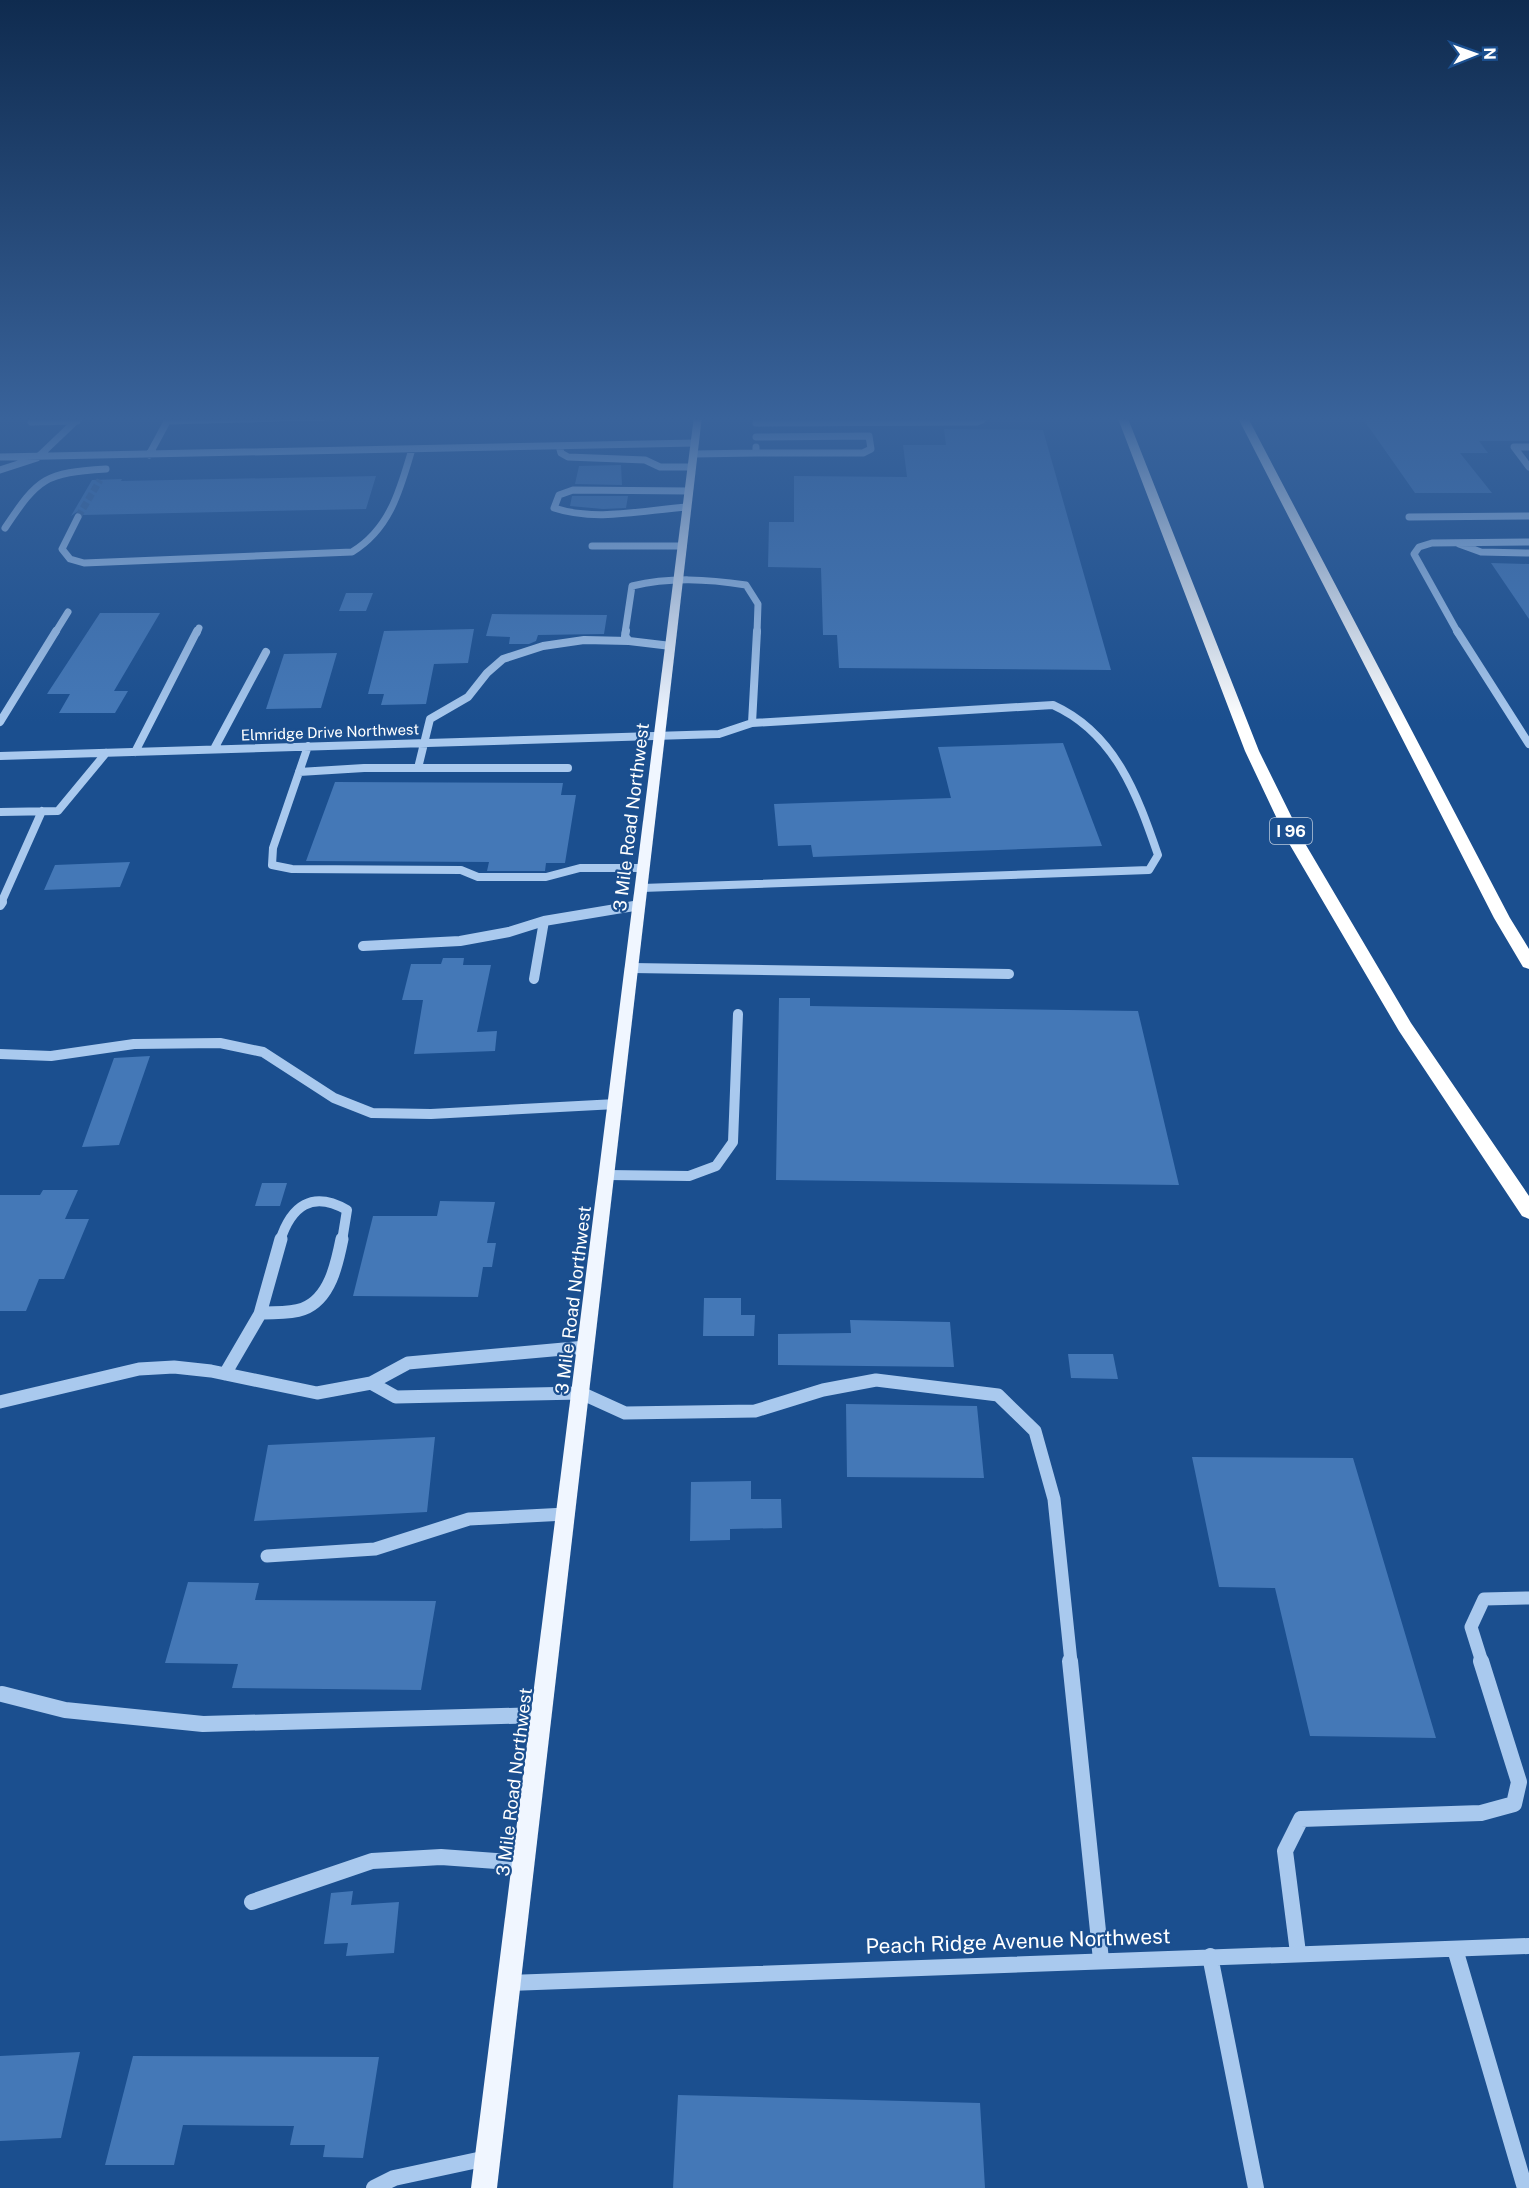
<svg xmlns="http://www.w3.org/2000/svg" width="1529" height="2188" font-family="'Public Sans',sans-serif">
  <style>
    .building { fill: #4478b7 }
    .lines { fill: none; stroke-linecap: round; stroke-linejoin: round }
    .minor-tunnel { stroke: #3d69a0; stroke-width: 7; stroke-dasharray: 7 3; stroke-linecap: butt }
    .minor-far4 { stroke: #a9c9ee; stroke-width: 7 }
    .minor-far3 { stroke: #a9c9ee; stroke-width: 8 }
    .minor-far2 { stroke: #a9c9ee; stroke-width: 10 }
    .minor-far1 { stroke: #a9c9ee; stroke-width: 13 }
    .minor { stroke: #a9c9ee; stroke-width: 16 }
    .major { fill: #f0f6ff; fill-rule: evenodd }
    .highway { fill: #fff; fill-rule: evenodd }
    .labels { text-anchor: middle; dominant-baseline: central; stroke-width: 4.5; stroke-linejoin: round; paint-order: stroke }
    .far-street-label { font-size: 15px; fill: #fff; stroke: #1b4f8f }
    .shield { fill: #1b4f8f; stroke: #bbcadd; stroke-width: 1.5 }
    .shield-label { font-size: 16px; font-weight: bold; fill: #fff }
    .street-label { font-size: 18px; fill: #fff; stroke: #1b4f8f }
    .near-street-label { font-size: 21px; fill: #fff; stroke: #1b4f8f }
  </style>
  <rect width="100%" height="100%" fill="#1b4f8f"/>
  <path class="building" d="M 1361,416 L 1529,416 L 1529,441 L 1479,441 L 1488,453 L 1460,453 L 1492,493 L 1415,493 Z
    M 944,429 L 1043,430 L 1111,670 L 839,668 L 837,635 L 823,635 L 821,568 L 768,567 L 769,522 L 794,522 L 794,476 L 907,477 L 903,445 L 946,445 Z
    M 621,465 L 622,485 L 575,484 L 579,466 Z
    M 376,476 L 366,509 L 83,515 L 78,511 L 71,516 L 92,480 L 122,479 L 121,481 Z
    M 572,496 L 628,496 L 626,508 L 603,509 L 570,506 Z
    M 1491,563 L 1529,564 L 1529,619 Z
    M 346,593 L 373,593 L 366,611 L 339,611 Z
    M 100,613 L 160,613 L 114,691 L 128,691 L 115,713 L 59,713 L 70,694 L 47,694 Z
    M 492,614 L 607,615 L 604,634 L 538,635 L 536,641 L 529,644 L 509,644 L 510,637 L 486,636 Z
    M 474,629 L 468,663 L 434,664 L 426,704 L 381,705 L 384,694 L 368,694 L 384,631 Z
    M 337,653 L 321,708 L 266,709 L 284,654 Z
    M 1063,743 L 1102,846 L 813,857 L 811,845 L 778,846 L 774,804 L 951,798 L 938,747 Z
    M 335,782 L 563,783 L 561,795 L 576,795 L 565,863 L 546,863 L 545,871 L 487,871 L 489,862 L 306,861 Z
    M 130,862 L 120,887 L 44,890 L 55,865 Z
    M 443,958 L 464,958 L 463,965 L 491,965 L 477,1032 L 497,1031 L 495,1051 L 414,1054 L 423,1000 L 402,1000 L 411,964 L 441,964 Z
    M 779,998 L 810,998 L 810,1006 L 1138,1011 L 1179,1185 L 776,1180 Z
    M 150,1056 L 119,1145 L 82,1147 L 114,1058 Z
    M 262,1183 L 287,1183 L 280,1206 L 255,1206 Z
    M 43,1190 L 78,1190 L 65,1219 L 89,1219 L 64,1279 L 39,1279 L 26,1311 L 0,1311 L 0,1195 L 40,1195 Z
    M 440,1201 L 495,1202 L 487,1243 L 496,1243 L 492,1267 L 483,1267 L 478,1297 L 353,1296 L 373,1216 L 437,1216 Z
    M 704,1298 L 741,1298 L 741,1315 L 755,1315 L 754,1336 L 703,1336 Z
    M 850,1320 L 950,1322 L 954,1367 L 778,1365 L 778,1334 L 851,1333 Z
    M 1068,1354 L 1113,1354 L 1118,1379 L 1071,1378 Z
    M 846,1404 L 977,1406 L 984,1478 L 847,1477 Z
    M 435,1437 L 427,1512 L 254,1521 L 268,1445 Z
    M 1192,1457 L 1353,1458 L 1436,1738 L 1310,1736 L 1275,1588 L 1219,1587 Z
    M 751,1481 L 751,1499 L 781,1499 L 782,1528 L 730,1529 L 730,1540 L 690,1541 L 691,1482 Z
    M 188,1582 L 259,1583 L 255,1600 L 436,1601 L 421,1690 L 232,1688 L 238,1664 L 165,1663 Z
    M 353,1891 L 351,1905 L 399,1902 L 394,1953 L 346,1956 L 348,1943 L 324,1944 L 331,1893 Z
    M 80,2052 L 61,2138 L 0,2141 L 0,2056 Z
    M 133,2056 L 379,2057 L 363,2158 L 323,2157 L 325,2145 L 290,2145 L 294,2126 L 183,2125 L 174,2165 L 105,2165 Z
    M 678,2095 L 980,2103 L 985,2188 L 673,2188 Z"/>
  <g class="lines">
    <path class="minor-tunnel" d="M 78,517 L 100,480"/>
    <path class="minor-far4" d="M 168,421 L 355,416
      M 31,422 L 77,421
      M 756,423 L 977,422 L 982,420 L 980,416
      M 756,437 L 869,436 L 871,449 L 863,453 L 756,453
      M 559,446 L 561,453 L 568,457 L 645,460 L 660,467 L 692,467
      M 1529,447 L 1514,447 L 1529,467
      M 694,454 L 756,453 L 756,447
      M 149,455 L 170,416
      M 0,457 L 695,443
      M 0,470 L 37,458 L 81,416
      M 687,507 C 644,510 596,522 554,508 L 559,495 L 573,490 L 689,491
      M 78,517 L 62,549 L 70,559 L 84,563 L 352,552 C 390,529 400,490 412,449
      M 1409,517 L 1529,516
      M 5,528 C 39,477 45,473 106,469
      M 1459,544 L 1481,552 L 1529,553
      M 592,546 L 683,546
      M 55,633 L 68,612
      M 197,633 L 199,628
      M 625,633 L 632,586 C 670,577 707,579 746,585 L 758,604 L 757,633
      M 1458,633 L 1414,554 L 1419,547 L 1432,543 L 1529,542"/>
    <path class="minor-far3" d="M 626,631 L 625,636 L 629,641 L 671,646
      M 1457,631 L 1529,744
      M 0,722 L 56,631
      M 308,746 L 273,848 L 272,865 L 292,869 L 461,870 L 478,877 L 546,877 L 580,868 L 644,868
      M 214,749 L 266,652
      M 135,752 L 197,631
      M 0,756 L 719,734 L 752,723 L 757,631
      M 418,768 L 430,719 L 468,697 L 487,673 L 503,659 L 543,646 L 584,640 L 629,641
      M 299,772 L 364,768 L 568,768
      M 0,812 L 58,811 L 106,753
      M 642,888 L 1149,870 L 1158,855 C 1137,794 1115,733 1053,705 L 752,723
      M 1,903 L 42,811"/>
    <path class="minor-far2" d="M 0,905 L 2,902
      M 363,946 L 460,941 L 509,932 L 544,921 L 640,905
      M 632,968 L 1009,974
      M 534,979 L 544,921
      M 0,1054 L 51,1056 L 134,1044 L 220,1043 L 263,1052 L 334,1098 L 372,1113 L 431,1114 L 616,1104
      M 607,1175 L 689,1176 L 716,1166 L 733,1142 L 738,1014
      M 280,1241 C 291,1206 312,1190 347,1210 L 342,1241"/>
    <path class="minor-far1" d="M 261,1313 C 274,1312 290,1314 303,1309 C 330,1299 337,1264 342,1239
      M 225,1374 L 260,1314 L 281,1239
      M 371,1383 L 396,1397 L 581,1393 L 625,1413 L 755,1411 L 823,1390 L 876,1380 L 998,1395 L 1035,1431 L 1054,1499 L 1071,1662
      M 0,1402 L 139,1369 L 174,1367 L 211,1371 L 317,1393 L 371,1383 L 408,1363 L 586,1347
      M 267,1556 L 375,1549 L 469,1519 L 566,1514
      M 1482,1662 L 1471,1627 L 1484,1599 L 1529,1598"/>
    <path class="minor" d="M 1070,1661 L 1101,1960
      M 2,1694 L 65,1710 L 203,1724 L 542,1715
      M 252,1902 L 372,1861 L 441,1857 L 523,1863
      M 1455,1949 L 1525,2188
      M 1298,1953 L 1285,1851 L 1301,1819 L 1481,1813 L 1514,1804 L 1519,1782 L 1481,1661
      M 1210,1956 L 1256,2188
      M 509,1983 L 1529,1946
      M 374,2188 L 394,2178 L 487,2158"/>
    <path class="major" d="M 694,416 L 702,416 L 497,2188 L 471,2188 Z"/>
    <path class="highway" d="M 1117,416 L 1127,416 L 1259,751 L 1303,840 L 1411,1023 L 1529,1196 L 1529,1219 L 1522,1216 L 1399,1031 L 1287,840 L 1245,751 Z
      M 1237,416 L 1247,416 L 1510,918 L 1529,949 L 1529,969 L 1523,967 L 1494,918 Z"/>
  </g>
  <linearGradient id="sky" x2="0" y2="1"><stop stop-color="#0f2b4f"/><stop offset="0.58" stop-color="#39639b"/><stop offset="1" stop-color="#39639b" stop-opacity="0"/></linearGradient>
  <rect width="1529" height="722" fill="url(#sky)"/>
  <g class="labels">
    <g class="far-street-label">
      <text transform="translate(330 732) rotate(-2)">Elmridge Drive Northwest</text>
    </g>
    <rect class="shield" x="1270" y="818" width="42" height="26" rx="4.5"/>
    <g class="shield-label">
      <text x="1291" y="831">I 96</text>
    </g>
    <g class="street-label">
      <text transform="translate(631 817) rotate(-83)">3 Mile Road Northwest</text>
      <text transform="translate(573 1300) rotate(-83)">3 Mile Road Northwest</text>
      <text transform="translate(514 1782) rotate(-83)">3 Mile Road Northwest</text>
    </g>
    <g class="near-street-label">
      <text transform="translate(1018 1941) rotate(-2)">Peach Ridge Avenue Northwest</text>
    </g>
  </g>
  <g transform="translate(1475 54) rotate(89)" stroke="#1b4f8f" stroke-width="4.5" paint-order="stroke">
  <path d="M0-4.5L10 22L0 15L-10 22Z" fill="#ffffff"/>
  <text y="-9" font-size="16" font-weight="bold" text-anchor="middle" fill="#ffffff">N</text>
  </g>
</svg>
